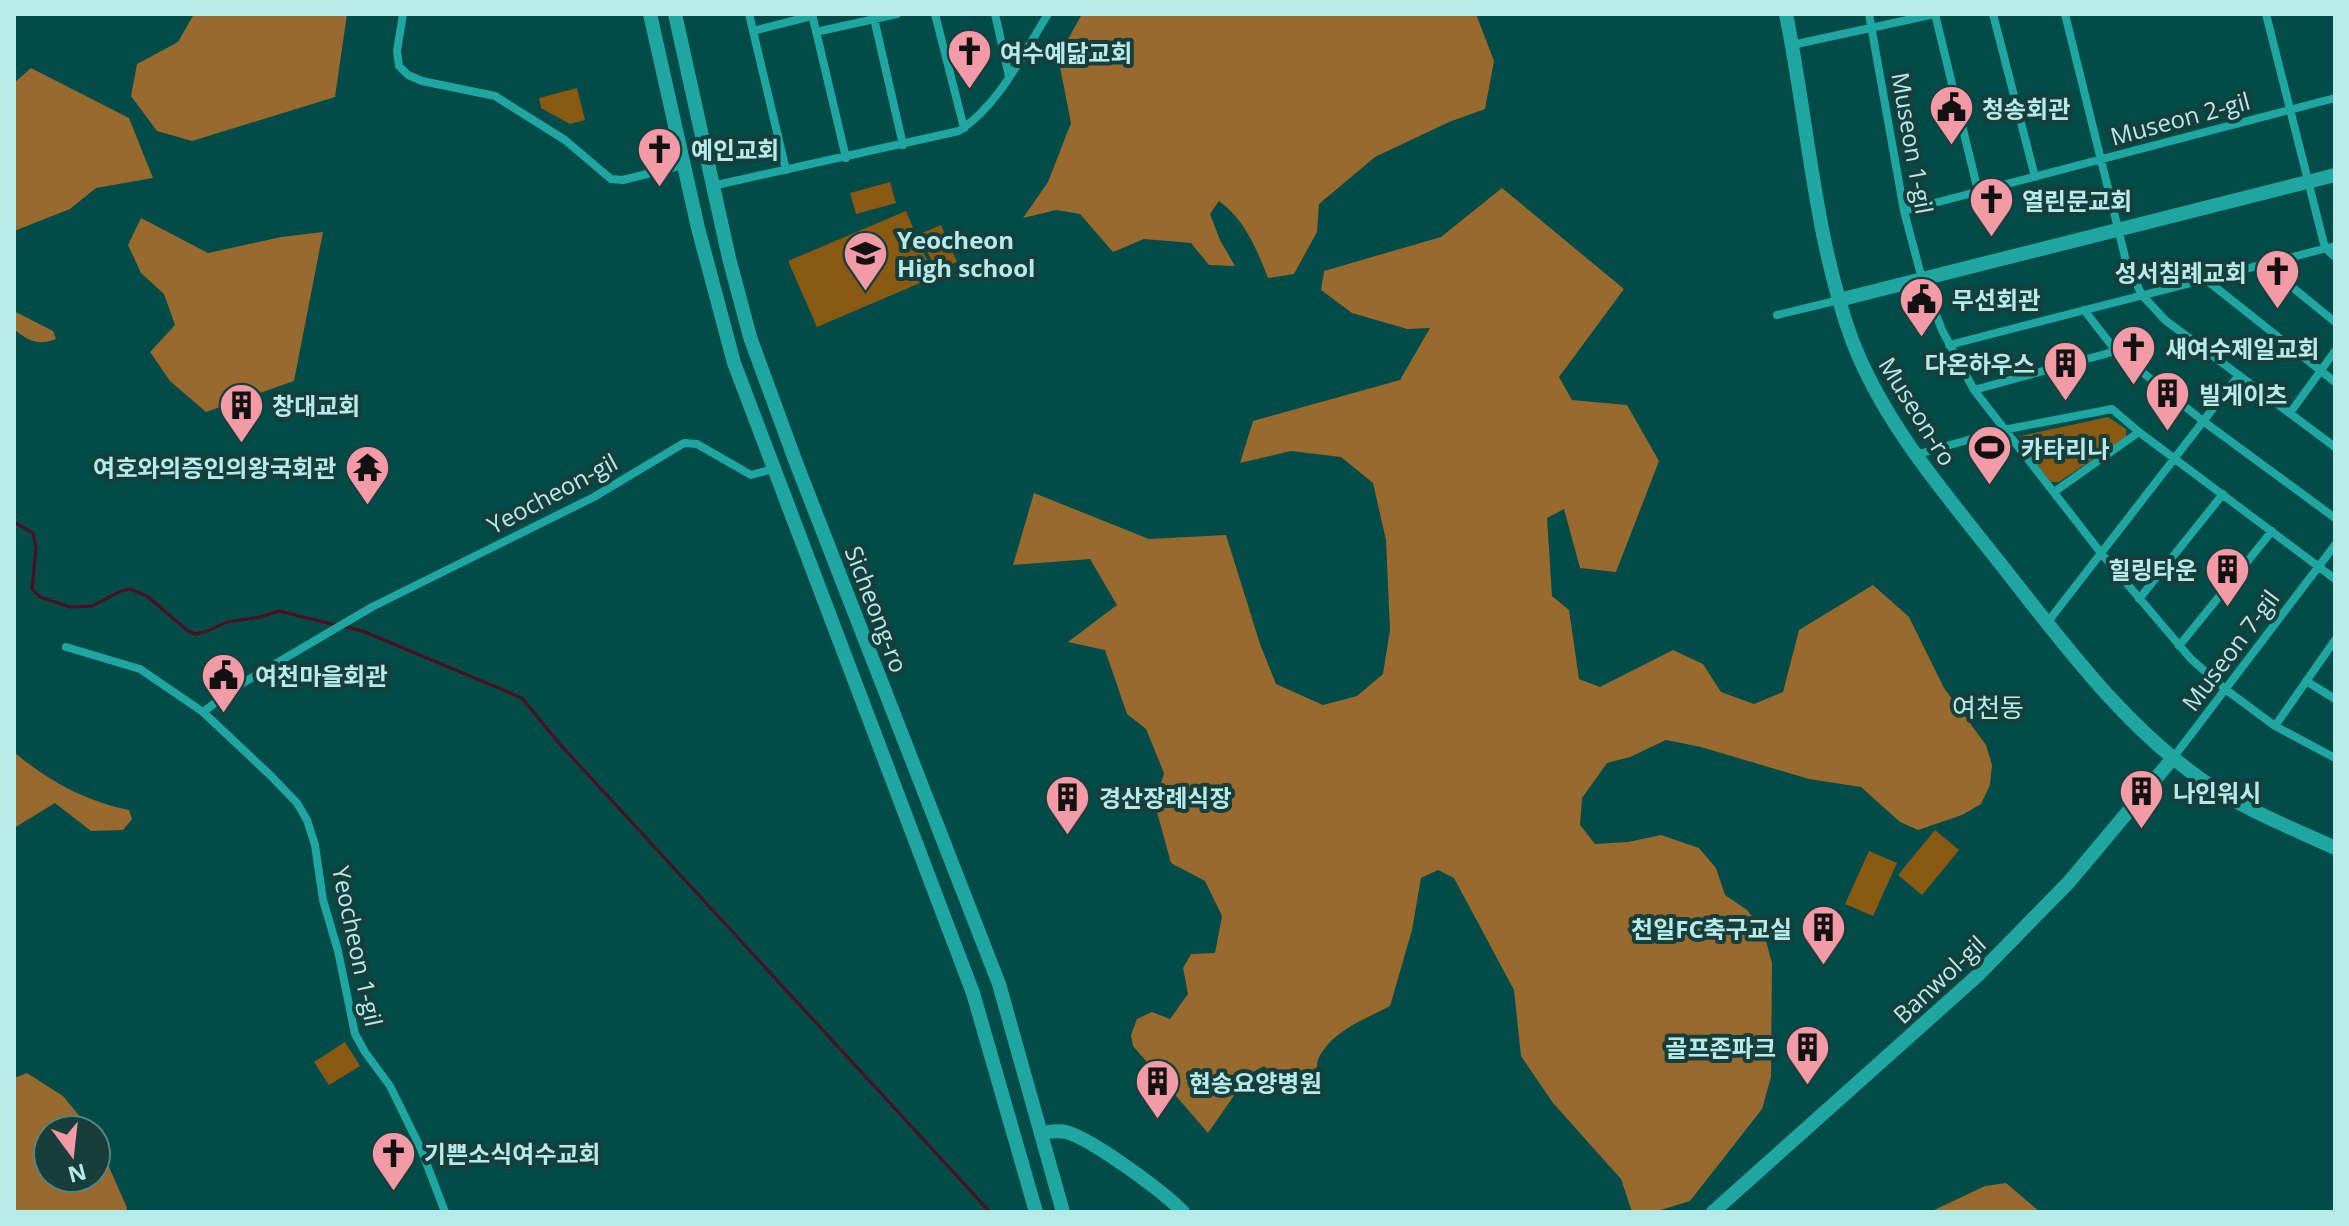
<svg xmlns="http://www.w3.org/2000/svg" width="2349" height="1226" font-family="'Open Sans','Noto Sans KR',sans-serif">
  <style>
    .green { fill: #8a5a12 }
    .forest { fill: #996a2d }
    .lines { fill: none; stroke-linecap: round; stroke-linejoin: round }
    .stream { stroke: #4f0d1f; stroke-width: 3 }
    .minor { stroke: #20a6a0; stroke-width: 8 }
    .tertiary { stroke: #20a6a0; stroke-width: 14 }
    .labels { text-anchor: middle; dominant-baseline: central; stroke-width: 8; stroke-linejoin: round; paint-order: stroke }
    .poi-label { font-size: 24px; font-weight: bold; fill: #b7ebe8; stroke: #183e3c; text-anchor: start }
    .street-label { font-size: 24px; fill: #b7ebe8; stroke: #183e3c }
    .neighbourhood-label { font-size: 26px; fill: #b7ebe8; stroke: #183e3c }
  </style>
  <rect width="100%" height="100%" fill="#014c49"/>
  <path class="green" d="M 577,88 L 585,120 L 570,124 L 541,108 L 539,98 Z
    M 890,182 L 896,203 L 856,214 L 850,193 Z
    M 906,211 L 934,277 L 817,327 L 788,261 Z
    M 941,225 L 957,262 L 936,271 L 920,234 Z
    M 2108,417 L 2126,429 L 2126,437 L 2059,482 L 2051,482 L 2019,442 L 2020,436 Z
    M 1935,830 L 1959,850 L 1922,895 L 1898,875 Z
    M 1869,851 L 1897,863 L 1873,916 L 1845,904 Z
    M 345,1042 L 360,1066 L 329,1085 L 314,1062 Z"/>
  <path class="forest" d="M 194,14 L 347,14 L 335,97 L 192,141 L 157,131 L 131,96 L 137,64 L 178,42 Z
    M 1082,14 L 1476,14 L 1494,61 L 1485,109 L 1449,122 L 1375,157 L 1319,204 L 1317,232 L 1294,274 L 1268,278 C 1256,248 1245,220 1219,201 L 1210,214 L 1220,240 L 1235,266 L 1209,265 L 1191,243 L 1144,239 L 1113,252 L 1080,214 L 1056,210 L 1023,218 L 1048,182 L 1071,123 L 1058,57 Z
    M 31,68 L 129,118 L 153,178 L 96,188 L 70,209 L 14,231 L 14,83 Z
    M 1502,188 L 1624,289 L 1559,377 L 1572,400 L 1627,405 L 1659,461 L 1616,572 L 1580,568 L 1564,509 L 1547,518 L 1552,596 L 1569,610 L 1579,679 L 1600,687 L 1673,650 L 1703,664 L 1721,692 L 1754,704 L 1783,692 L 1799,630 L 1873,585 L 1909,617 L 1944,688 L 1986,745 L 1992,765 L 1990,785 L 1981,804 L 1962,815 L 1918,830 L 1900,822 L 1861,787 L 1809,779 L 1701,747 L 1666,740 L 1630,757 L 1607,763 L 1582,798 L 1580,825 L 1595,844 L 1628,842 L 1661,835 L 1699,848 L 1716,868 L 1725,895 L 1747,910 L 1763,930 L 1772,963 L 1771,1077 L 1762,1109 L 1690,1201 L 1654,1212 L 1632,1212 L 1621,1179 L 1553,1103 L 1521,1056 L 1514,990 L 1454,878 L 1438,870 L 1421,878 L 1412,930 L 1390,1006 C 1367,1018 1337,1029 1322,1052 C 1309,1070 1329,1078 1297,1092 L 1264,1066 L 1249,1074 L 1208,1133 L 1133,1046 L 1131,1035 L 1137,1019 L 1152,1012 L 1170,1019 L 1188,994 L 1183,968 L 1191,954 L 1215,953 L 1222,916 L 1205,881 L 1171,863 L 1155,805 L 1164,773 L 1146,729 L 1127,714 L 1105,650 L 1068,642 L 1117,605 L 1090,559 L 1013,565 L 1034,493 L 1149,539 L 1226,535 L 1260,644 L 1276,684 L 1323,705 L 1357,696 L 1383,674 L 1390,630 L 1386,540 L 1373,483 L 1341,457 L 1291,451 L 1240,463 L 1253,421 L 1400,380 L 1430,328 L 1407,329 L 1352,313 L 1321,290 L 1324,271 L 1441,237 Z
    M 141,218 L 208,253 L 281,237 L 323,232 L 294,381 L 206,412 L 170,381 L 150,352 L 175,325 L 164,294 L 141,273 L 128,245 Z
    M 14,311 L 53,331 L 56,339 C 38,346 28,341 14,329 Z
    M 14,752 C 48,781 85,801 129,810 L 132,819 L 123,830 L 91,831 L 55,803 L 14,828 Z
    M 27,1073 L 63,1096 L 91,1130 L 48,1130 L 48,1178 L 96,1178 L 96,1137 L 127,1208 L 126,1212 L 14,1212 L 14,1078 Z
    M 2006,1183 L 2040,1212 L 1930,1212 L 1985,1186 Z"/>
  <g class="lines">
    <path class="stream" d="M 14,522 L 33,533 L 36,548 L 32,589 L 40,597 L 70,607 L 92,606 L 121,591 L 130,589 L 147,596 L 188,631 L 195,634 L 205,632 L 227,622 L 260,617 L 279,611 L 336,625
      M 343,626 L 365,632 L 522,698 L 558,742 L 990,1212"/>
    <path class="minor" d="M 403,14 L 397,51 L 399,66 L 408,75 L 422,81 L 495,96 L 565,140 L 611,179 L 623,180 L 683,165
      M 749,14 L 786,170
      M 812,14 L 846,158
      M 873,14 L 903,145
      M 935,14 L 964,128
      M 995,14 L 1009,76
      M 1869,14 L 1904,211 L 1922,279 L 1942,330 L 1974,390 L 2101,553 L 2191,659 L 2225,689 L 2275,726 L 2335,758
      M 1993,14 L 2035,177
      M 2065,14 L 2127,265 L 2142,295 L 2165,320 L 2335,447
      M 2266,14 L 2325,248 L 2335,257
      M 753,31 L 812,16
      M 816,32 L 897,14
      M 1792,45 L 1935,14 L 1978,191
      M 712,186 L 959,131 C 999,105 1023,54 1048,14
      M 1904,211 L 2335,98
      M 2264,264 L 2335,322
      M 2205,279 L 2335,382
      M 2084,310 L 2116,351 L 2203,421 L 2335,518
      M 1777,315 L 1839,300
      M 1949,345 L 2335,246
      M 1974,390 L 2116,351
      M 2290,413 L 2335,351
      M 1915,455 L 2003,430 L 2112,409 L 2139,432 L 2335,579
      M 2054,492 L 2139,432
      M 2139,599 L 2223,494
      M 2047,623 L 2239,375
      M 2179,646 L 2272,531
      M 66,647 L 140,669 L 203,712 L 236,687 L 372,607 L 594,497 L 684,443 L 697,444 L 751,475 L 773,469
      M 2306,681 L 2335,699
      M 203,712 L 270,775 L 297,803 L 307,820 L 315,845 L 323,900 L 338,951 L 355,1034 L 365,1052 L 390,1086 L 421,1149 L 445,1212
      M 2275,726 L 2335,640
      M 2173,758 L 2335,545"/>
    <path class="tertiary" d="M 650,14 L 698,228 L 734,363 L 973,993 L 1036,1212
      M 675,14 L 729,258 L 750,337 L 795,460 L 999,984 L 1063,1212
      M 1786,14 C 1808,122 1814,236 1852,340 C 1884,424 1945,493 1999,562 C 2061,640 2122,725 2205,782 C 2245,810 2292,828 2335,848
      M 1839,300 L 2335,175
      M 1041,1133 C 1049,1132 1057,1130 1066,1132 C 1092,1139 1164,1192 1183,1212
      M 1713,1212 L 1977,976 L 2069,882 L 2173,758"/>
  </g>
  <defs>
    <symbol id="church-pin" viewBox="-11 -11 22 30"><path d="M0 17L-7.5 6A9.5 9.5 0 1 1 7.5 6Z" fill="#f39aa7" stroke="#183e3c"/><path d="M-1.2-6h2.4v3.5h3.3v2.4h-3.3V6h-2.4V-.1h-3.3v-2.4h3.3Z" fill="#111"/></symbol>
    <symbol id="civic-pin" viewBox="-11 -11 22 30"><path d="M0 17L-7.5 6A9.5 9.5 0 1 1 7.5 6Z" fill="#f39aa7" stroke="#183e3c"/><path d="M-.6-6.5H3V-4.5H.6V-3L4-1V1h2V6H-6V1h2V-1L-.6-3ZM-1.2 2.5V6h2.4V2.5Z" fill="#111"/></symbol>
    <symbol id="school-pin" viewBox="-11 -11 22 30"><path d="M0 17L-7.5 6A9.5 9.5 0 1 1 7.5 6Z" fill="#f39aa7" stroke="#183e3c"/><path d="M0-5L7-2L0 1L-7-2ZM-4 1L0 2.5L4 1V4Q0 6-4 4Z" fill="#111"/></symbol>
    <symbol id="building-pin" viewBox="-11 -11 22 30"><path d="M0 17L-7.5 6A9.5 9.5 0 1 1 7.5 6Z" fill="#f39aa7" stroke="#183e3c"/><path d="M-4-6H4V6H1V3H-1V6H-4ZM-2.5-4.3h1.7v1.8h-1.7ZM.8-4.3h1.7v1.8H.8ZM-2.5-1h1.7V.8h-1.7ZM.8-1h1.7V.8H.8Z" fill="#111"/></symbol>
    <symbol id="stadium-pin" viewBox="-11 -11 22 30"><path d="M0 17L-7.5 6A9.5 9.5 0 1 1 7.5 6Z" fill="#f39aa7" stroke="#183e3c"/><path d="M0-5a6.5 5 0 1 0 0 10a6.5 5 0 1 0 0-10ZM-3.5-1.8h7v3.6h-7Z" fill="#111"/></symbol>
    <symbol id="temple-pin" viewBox="-11 -11 22 30"><path d="M0 17L-7.5 6A9.5 9.5 0 1 1 7.5 6Z" fill="#f39aa7" stroke="#183e3c"/><path d="M0-6L5-2H3V0L6.5 2.5H4V6H1.5V3h-3V6H-4V2.5H-6.5L-3 0V-2H-5Z" fill="#111"/></symbol>
  </defs>
  <g fill-rule="evenodd">
    <use href="#church-pin" x="944" y="26" width="51" height="69"/>
    <use href="#civic-pin" x="1926" y="82" width="51" height="69"/>
    <use href="#church-pin" x="634" y="124" width="51" height="69"/>
    <use href="#church-pin" x="1966" y="174" width="51" height="69"/>
    <use href="#school-pin" x="840" y="228" width="51" height="69"/>
    <use href="#church-pin" x="2252" y="246" width="51" height="69"/>
    <use href="#civic-pin" x="1896" y="274" width="51" height="69"/>
    <use href="#church-pin" x="2108" y="322" width="51" height="69"/>
    <use href="#building-pin" x="2040" y="338" width="51" height="69"/>
    <use href="#building-pin" x="2142" y="368" width="51" height="69"/>
    <use href="#building-pin" x="216" y="380" width="51" height="69"/>
    <use href="#stadium-pin" x="1964" y="422" width="51" height="69"/>
    <use href="#temple-pin" x="342" y="442" width="51" height="69"/>
    <use href="#building-pin" x="2202" y="544" width="51" height="69"/>
    <use href="#civic-pin" x="198" y="650" width="51" height="69"/>
    <use href="#building-pin" x="2116" y="766" width="51" height="69"/>
    <use href="#building-pin" x="1042" y="772" width="51" height="69"/>
    <use href="#building-pin" x="1798" y="902" width="51" height="69"/>
    <use href="#building-pin" x="1782" y="1022" width="51" height="69"/>
    <use href="#building-pin" x="1132" y="1056" width="51" height="69"/>
    <use href="#church-pin" x="368" y="1128" width="51" height="69"/>
  </g>
  <g class="labels">
    <g class="poi-label">
      <text x="1000" y="52">여수예닮교회</text>
      <text x="1982" y="108">청송회관</text>
      <text x="691" y="149">예인교회</text>
      <text x="2022" y="200">열린문교회</text>
      <text x="897" y="239">Yeocheon<tspan x="897" dy="28">High school</tspan></text>
      <text x="2247" y="272" text-anchor="end">성서침례교회</text>
      <text x="1952" y="299">무선회관</text>
      <text x="2165" y="348">새여수제일교회</text>
      <text x="2035" y="363" text-anchor="end">다온하우스</text>
      <text x="2199" y="394">빌게이츠</text>
      <text x="272" y="405">창대교회</text>
      <text x="2021" y="448">카타리나</text>
      <text x="336" y="467" text-anchor="end">여호와의증인의왕국회관</text>
      <text x="2197" y="569" text-anchor="end">힐링타운</text>
      <text x="255" y="675">여천마을회관</text>
      <text x="2173" y="792">나인워시</text>
      <text x="1099" y="797">경산장례식장</text>
      <text x="1792" y="928" text-anchor="end">천일FC축구교실</text>
      <text x="1776" y="1047" text-anchor="end">골프존파크</text>
      <text x="1189" y="1082">현송요양병원</text>
      <text x="424" y="1153">기쁜소식여수교회</text>
    </g>
    <g class="street-label">
      <text transform="translate(2180 118) rotate(-15)">Museon 2-gil</text>
      <text transform="translate(1913 143) rotate(80)">Museon 1-gil</text>
      <text transform="translate(1918 411) rotate(58)">Museon-ro</text>
      <text transform="translate(552 493) rotate(-28)">Yeocheon-gil</text>
      <text transform="translate(877 609) rotate(69)">Sicheong-ro</text>
      <text transform="translate(2230 650) rotate(-53)">Museon 7-gil</text>
      <text transform="translate(358 946) rotate(78)">Yeocheon 1-gil</text>
      <text transform="translate(1939 979) rotate(-43)">Banwol-gil</text>
    </g>
    <g class="neighbourhood-label">
      <text x="1988" y="707">여천동</text>
    </g>
  </g>
  <rect width="2349" height="1226" fill="none" stroke="#b7ebe8" stroke-width="32"/>
  <g transform="translate(72 1154) rotate(165)"><circle r="38" fill="#183e3c" stroke="#588381" stroke-width="2"/>
  <path d="M0-6L14 30L0 20L-14 30Z" fill="#f39aa7"/>
  <text y="-12" font-size="22" font-weight="bold" text-anchor="middle" fill="#b7ebe8">N</text>
  </g>
</svg>
